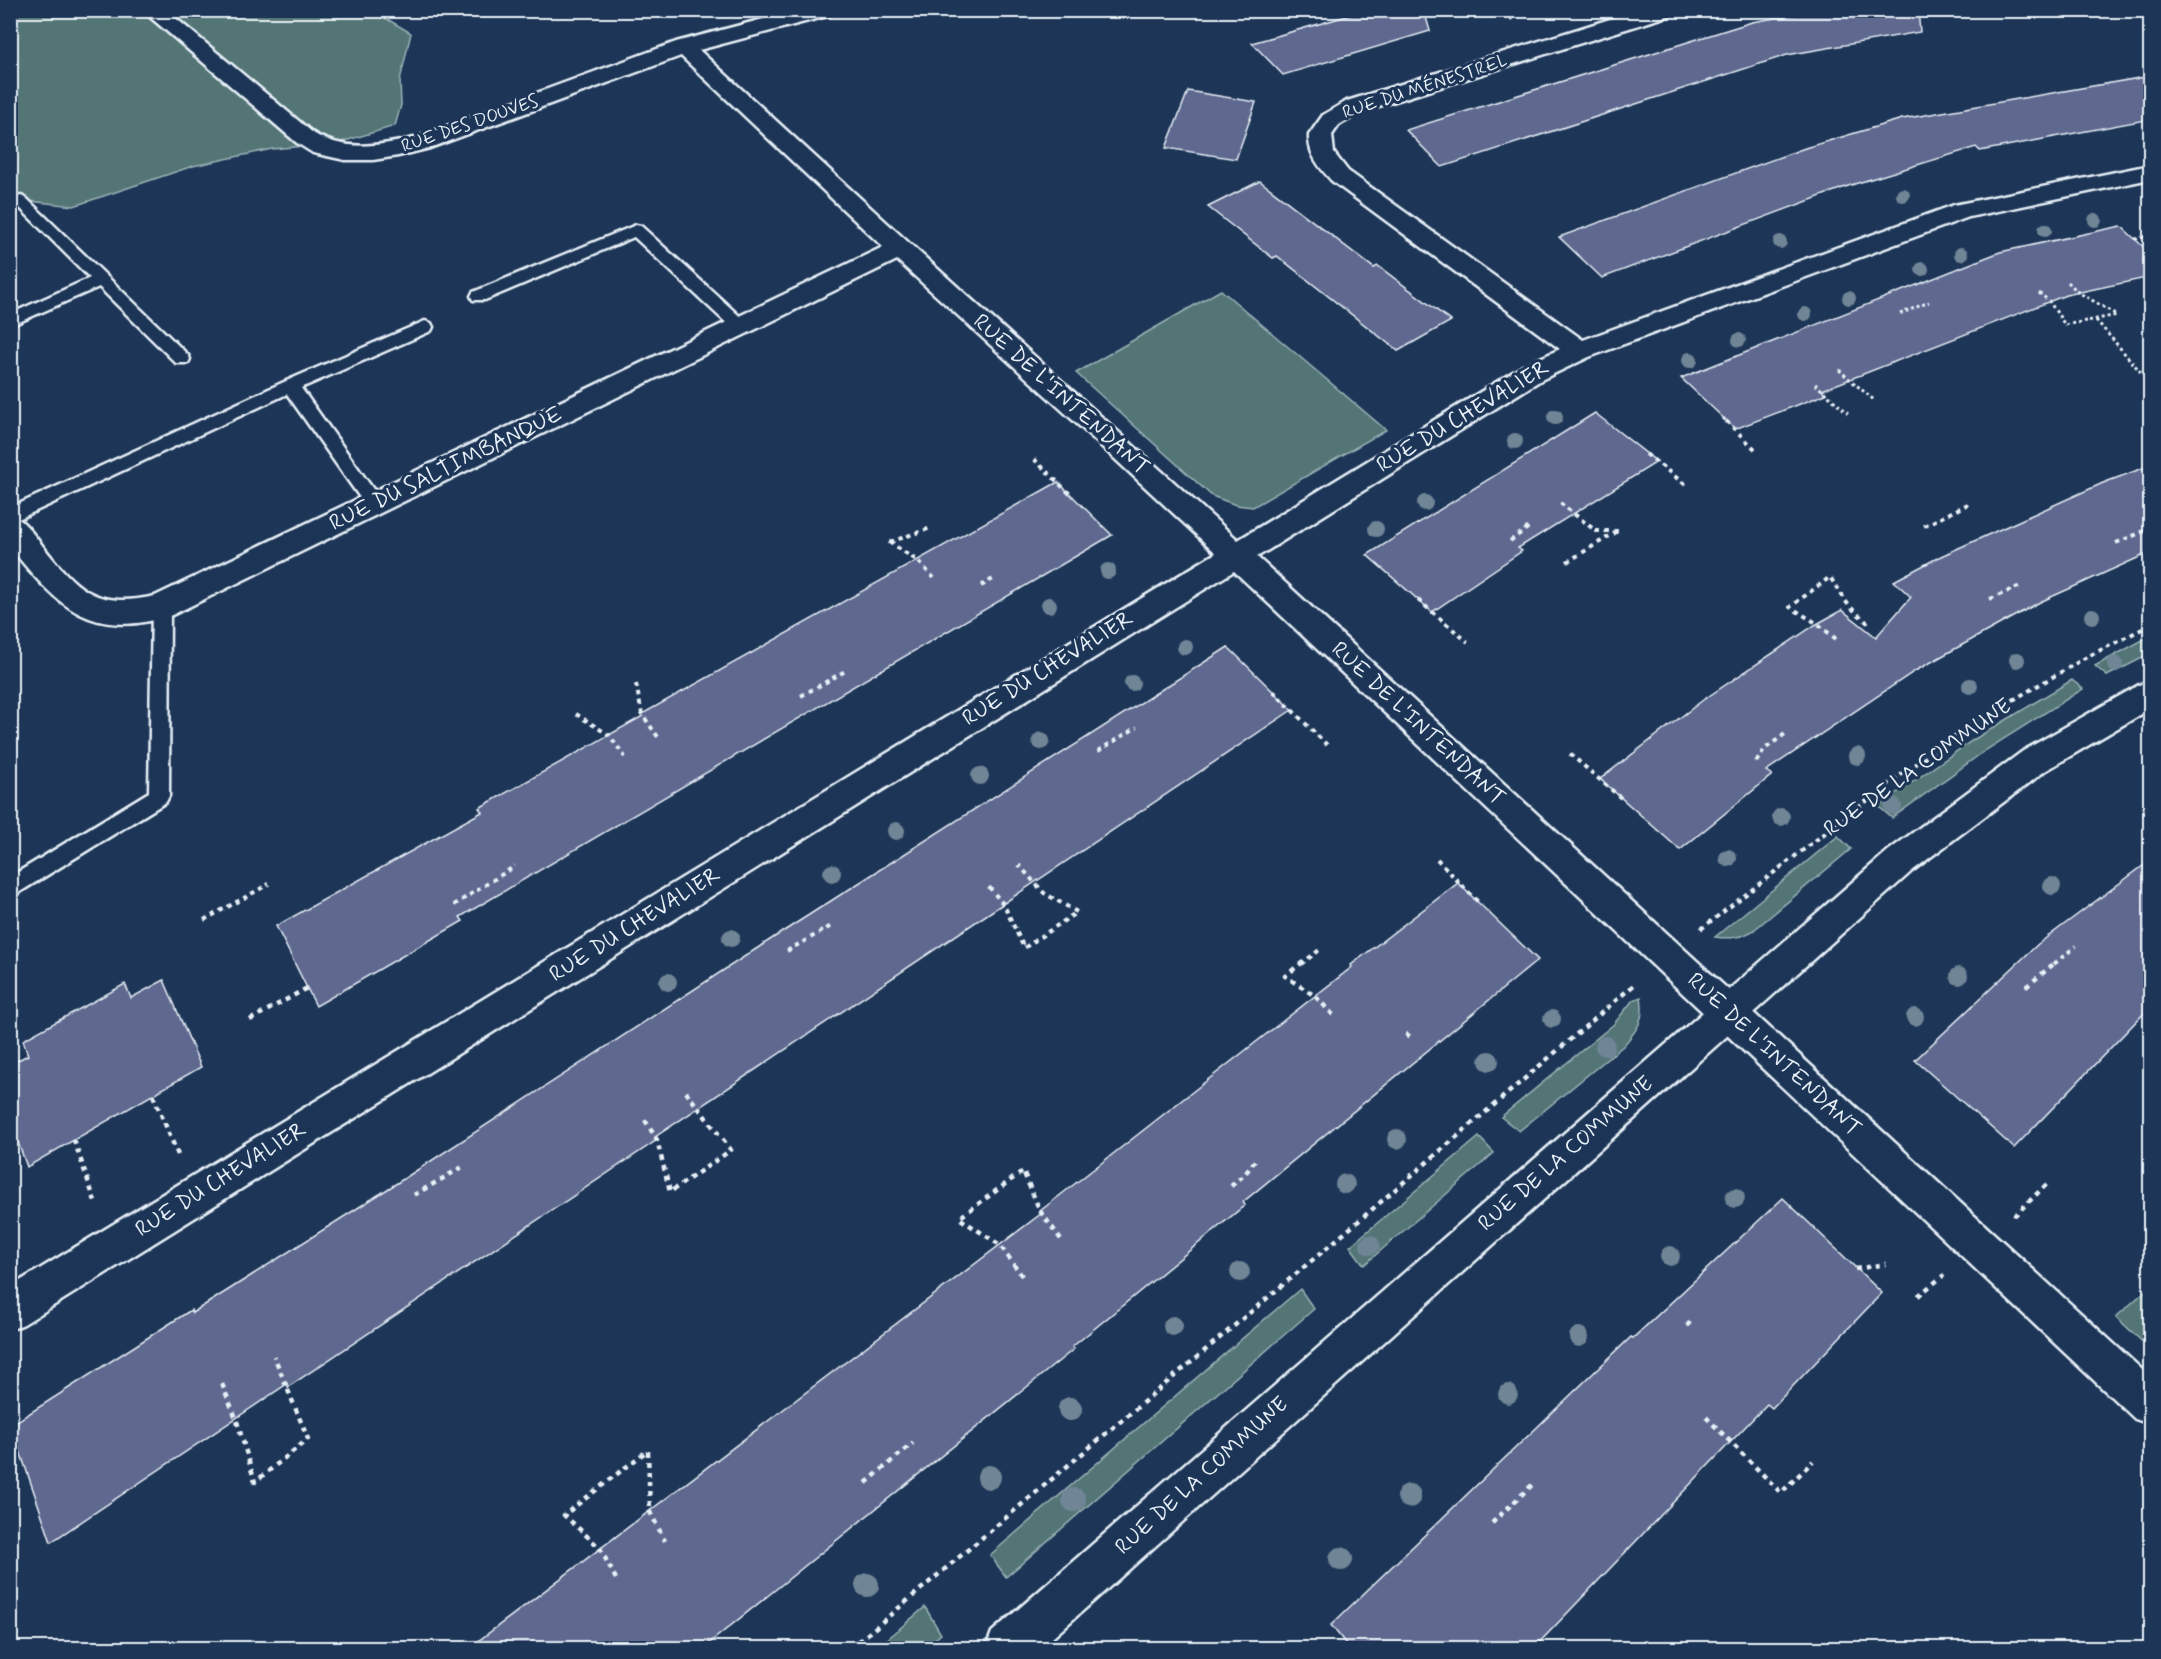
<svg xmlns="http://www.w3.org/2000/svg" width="2161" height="1659" font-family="Mynerve,sans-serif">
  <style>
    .green { fill: #527576; stroke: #9db3b7; stroke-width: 1.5 }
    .building { fill: #5f688f; stroke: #e8f1f8; stroke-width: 1.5 }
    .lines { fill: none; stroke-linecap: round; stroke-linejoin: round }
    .lane-casing { stroke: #e8f1f8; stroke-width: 5 }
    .street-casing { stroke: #e8f1f8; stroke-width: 5 }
    .secondary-casing { stroke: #e8f1f8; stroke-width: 5 }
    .path-far2 { stroke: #e8f1f8; stroke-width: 3; stroke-dasharray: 3 3; stroke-linecap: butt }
    .path-far1 { stroke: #e8f1f8; stroke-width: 4; stroke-dasharray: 4.5 4.5; stroke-linecap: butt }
    .path { stroke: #e8f1f8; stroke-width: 4.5; stroke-dasharray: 5 5; stroke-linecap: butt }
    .lane { fill: #1d3557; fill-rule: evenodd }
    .street { fill: #1d3557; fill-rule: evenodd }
    .secondary { fill: #1d3557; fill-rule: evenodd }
    .tree { fill: #708596 }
    .labels { text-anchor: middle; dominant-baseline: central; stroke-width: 6; stroke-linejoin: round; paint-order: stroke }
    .far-street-label { font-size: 18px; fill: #e8f1f8; stroke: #1d3557 }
    .street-label { font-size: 22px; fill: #e8f1f8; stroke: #1d3557 }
  </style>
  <rect width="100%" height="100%" fill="#1d3557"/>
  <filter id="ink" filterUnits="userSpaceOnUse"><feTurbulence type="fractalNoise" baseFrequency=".0167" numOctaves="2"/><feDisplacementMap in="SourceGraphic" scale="12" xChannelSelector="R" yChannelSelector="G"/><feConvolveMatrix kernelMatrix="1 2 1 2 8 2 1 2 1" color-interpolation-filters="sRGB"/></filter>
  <g filter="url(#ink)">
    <path class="green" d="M 11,11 L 396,11 L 387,19 L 411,33 L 400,80 L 401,105 L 395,126 L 338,143 L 272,149 L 193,166 L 74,206 L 11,199 Z
      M 1221,290 L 1386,430 L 1253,507 L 1236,505 L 1212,496 L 1076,373 Z
      M 2150,636 L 2150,654 L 2107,676 L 2095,666 Z
      M 2072,680 L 2083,689 L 1986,750 L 1892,818 L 1878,806 L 1973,740 Z
      M 1838,836 L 1851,849 L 1754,930 C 1741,938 1730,939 1715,937 Z
      M 1641,997 C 1645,1020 1638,1029 1623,1046 L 1519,1131 L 1501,1117 L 1614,1024 L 1633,1000 Z
      M 1479,1137 L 1494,1153 L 1364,1265 L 1350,1246 Z
      M 2150,1287 L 2150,1349 L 2116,1317 Z
      M 1300,1289 L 1314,1309 L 1006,1577 L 990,1555 Z
      M 925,1607 L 941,1634 L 924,1648 L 877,1648 Z"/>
    <path class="building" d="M 1368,10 L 1424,10 L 1430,31 L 1283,75 L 1252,43 Z
      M 1822,10 L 1918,10 L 1920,32 L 1787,55 L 1442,167 L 1406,130 L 1752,22 Z
      M 2151,76 L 2151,119 L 1980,151 L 1976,147 L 1848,186 L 1602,278 L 1559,237 L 1805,148 L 1902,119 Z
      M 1188,91 L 1256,102 L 1236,159 L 1166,148 Z
      M 1260,181 L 1374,268 L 1378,266 L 1451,321 L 1398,351 L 1277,256 L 1273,258 L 1208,207 Z
      M 2121,226 L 2151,254 L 2151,277 L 2066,295 L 1822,390 L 1826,394 L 1735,429 L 1681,378 L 2000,252 Z
      M 1595,413 L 1657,462 L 1518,548 L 1522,551 L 1432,612 L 1367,555 Z
      M 2151,465 L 2151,552 L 2040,602 L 1915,671 L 1766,771 L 1772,775 L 1680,850 L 1600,779 L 1703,700 L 1815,625 L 1842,610 L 1876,637 L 1911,597 L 1894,581 L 1941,556 L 2103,483 Z
      M 1058,482 L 1112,535 L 460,917 L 463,921 L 316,1006 L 276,926 L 482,812 L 479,808 L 643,716 L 642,714 Z
      M 1228,647 L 1292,710 L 655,1137 L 657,1140 L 288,1387 L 287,1384 L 51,1542 L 11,1425 L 191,1310 L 192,1313 L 405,1178 L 776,936 Z
      M 2151,860 L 2151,1006 L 2014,1148 L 1915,1060 L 2038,944 Z
      M 1458,883 L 1538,960 L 1243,1202 L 1245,1205 L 1072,1347 L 1074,1349 L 703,1648 L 469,1648 L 1042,1213 L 1040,1211 L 1352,967 L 1351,965 Z
      M 164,980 L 201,1067 L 27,1167 L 10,1120 L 10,1064 L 28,1055 L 23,1040 L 125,984 L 131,998 Z
      M 1783,1198 L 1882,1293 L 1772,1408 L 1767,1404 L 1534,1648 L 1349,1648 L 1331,1625 L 1631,1337 L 1633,1338 Z"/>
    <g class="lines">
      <defs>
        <path id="lane" d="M 21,196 L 26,198 L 188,355 L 190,359 L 188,363 L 176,363 L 99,287 L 10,326 L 10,314 L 90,278 L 13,201 L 16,198 Z
          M 636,225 L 641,226 L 746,322 L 748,326 L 746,330 L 734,330 L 634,237 L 485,300 L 473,300 L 471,296 L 473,292 Z
          M 425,321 L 431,323 L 433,327 L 431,331 L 301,388 L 380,499 L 383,504 L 380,509 L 374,511 L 368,509 L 287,394 L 10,523 L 10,508 L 284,382 Z
          M 161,600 L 168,602 L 170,607 L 169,796 L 166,802 L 10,898 L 10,877 L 149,792 L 152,607 L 154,602 Z"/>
        <path id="street" d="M 142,10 L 166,10 L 313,133 C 344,152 380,146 414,138 L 676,42 L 797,10 L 833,10 L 831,15 L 699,50 L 909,243 L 1238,540 L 1523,366 L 1560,349 L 1332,181 C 1320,168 1308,154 1309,135 L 1323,115 L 1347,101 L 1639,10 L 1673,10 L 1671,15 L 1363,111 L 1339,125 L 1332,135 L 1334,153 L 1348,171 L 1583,340 L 1954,205 L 2150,165 L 2150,179 L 1969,217 L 1589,357 L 1541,380 L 1257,557 L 2150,1377 L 2150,1424 L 2135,1419 L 1234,571 L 24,1324 L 10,1330 L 10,1287 L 1216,553 L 1086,432 L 897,260 L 172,615 C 91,641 58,607 10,547 L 10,515 C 23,519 29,529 38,540 C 75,587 92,610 155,596 L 883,247 L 681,56 L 430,148 L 398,156 L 373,160 L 345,160 L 313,153 L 297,143 Z"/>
        <path id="secondary" d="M 2150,681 L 2150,709 L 2045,771 L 1912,871 L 1041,1648 L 986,1648 L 992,1632 L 1888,851 L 2023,751 L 2139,685 Z"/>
      </defs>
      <use href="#lane" class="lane-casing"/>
      <use href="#street" class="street-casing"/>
      <use href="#secondary" class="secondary-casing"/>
      <path class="path-far2" d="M 1501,10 L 1514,21
        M 2135,239 L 2150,236
        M 2068,282 L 2078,292 L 2117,315
        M 2039,293 L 2049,301 L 2065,325 L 2118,315
        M 1900,314 L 1929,302
        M 2096,320 L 2150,383
        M 1839,370 L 1875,401
        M 1815,384 L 1848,413
        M 1723,418 L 1727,422"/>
      <path class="path-far1" d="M 1726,421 L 1757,451
        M 1646,454 L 1686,485
        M 1034,459 L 1073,497
        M 1560,503 L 1596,531 L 1618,531
        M 1924,526 L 1968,504
        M 1510,541 L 1529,527
        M 889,542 L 918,561 L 934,578
        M 890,542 L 931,528
        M 2116,543 L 2147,530
        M 1567,562 L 1618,531
        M 981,586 L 993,579
        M 1990,599 L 2023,585
        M 1418,600 L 1468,642
        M 1836,639 L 1818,624 L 1790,607 L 1830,577 L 1849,606 L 1869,624
        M 636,684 L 642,714 L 658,737
        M 1273,691 L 1329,747
        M 801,696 L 847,670
        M 576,714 L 609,735 L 625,757
        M 1098,751 L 1137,727
        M 1570,754 L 1621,798
        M 1756,762 L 1766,748 L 1785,734
        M 1437,859 L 1481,905
        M 989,887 L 1004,905 L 1024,948 L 1077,912 L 1044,893 L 1019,865
        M 454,905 L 515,866
        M 204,920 L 269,884
        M 1701,929 L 1895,779 L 1977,721 L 2085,658 L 2150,625
        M 787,951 L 833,925
        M 1301,964 L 1322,948
        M 2054,964 L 2076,946"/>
      <path class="path" d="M 1303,962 L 1285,976 L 1315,996 L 1336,1018
        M 2026,987 L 2056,962
        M 250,1020 L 307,988
        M 1406,1037 L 1412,1030
        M 153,1095 L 178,1155
        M 645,1120 L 657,1140 L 670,1192 L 731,1150 L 686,1092
        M 74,1140 L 96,1204
        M 1231,1186 L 1245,1174 L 1257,1158
        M 414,1195 L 466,1165
        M 2014,1216 L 2048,1183
        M 1855,1269 L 1886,1264
        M 1022,1276 L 1000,1245 L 959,1218 L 1023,1171 L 1040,1211 L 1063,1242
        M 1918,1296 L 1944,1275
        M 1687,1326 L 1690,1322
        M 222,1384 L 236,1418 L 255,1482 L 308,1439 L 274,1356
        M 1706,1417 L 1781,1493 L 1813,1461
        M 648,1451 L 650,1512 L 665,1541
        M 10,1454 L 18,1448
        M 866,1483 L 913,1443
        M 1492,1523 L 1534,1483
        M 616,1579 L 600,1548 L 564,1515 L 648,1450
        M 851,1648 L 1341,1236 L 1635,984"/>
      <use href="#lane" class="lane"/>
      <use href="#street" class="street"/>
      <use href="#secondary" class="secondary"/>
    </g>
    <g class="tree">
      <circle cx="1903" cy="195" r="7"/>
      <circle cx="2095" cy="220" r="7"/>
      <circle cx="2045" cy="230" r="7"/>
      <circle cx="1780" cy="242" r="7"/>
      <circle cx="1961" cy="254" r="7"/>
      <circle cx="1922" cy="269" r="7"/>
      <circle cx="1849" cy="298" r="7"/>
      <circle cx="1805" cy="314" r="7"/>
      <circle cx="1739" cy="340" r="7"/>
      <circle cx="1690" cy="360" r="8"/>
      <circle cx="1555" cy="417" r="8"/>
      <circle cx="1515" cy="441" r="8"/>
      <circle cx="1425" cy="503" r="8"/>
      <circle cx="1376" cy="529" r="8"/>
      <circle cx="1108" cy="571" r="8"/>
      <circle cx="1049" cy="605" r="8"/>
      <circle cx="2092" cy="616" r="8"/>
      <circle cx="1185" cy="647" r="8"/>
      <circle cx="2017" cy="660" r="8"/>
      <circle cx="2115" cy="664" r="8"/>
      <circle cx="1132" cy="683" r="8"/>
      <circle cx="1970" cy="686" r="8"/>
      <circle cx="1041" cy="741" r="9"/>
      <circle cx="1857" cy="756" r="9"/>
      <circle cx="980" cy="776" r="9"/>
      <circle cx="1893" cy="806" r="9"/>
      <circle cx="1781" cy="817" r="9"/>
      <circle cx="896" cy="831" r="9"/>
      <circle cx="1728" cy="858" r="9"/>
      <circle cx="832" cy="873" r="9"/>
      <circle cx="2052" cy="886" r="9"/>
      <circle cx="731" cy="938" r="9"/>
      <circle cx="1959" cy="976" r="9"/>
      <circle cx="668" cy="982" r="9"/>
      <circle cx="1915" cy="1017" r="9"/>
      <circle cx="1552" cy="1019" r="9"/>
      <circle cx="1605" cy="1046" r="10"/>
      <circle cx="1489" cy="1061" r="10"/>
      <circle cx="1397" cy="1139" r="10"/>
      <circle cx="1345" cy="1184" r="10"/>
      <circle cx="1735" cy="1198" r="10"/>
      <circle cx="1370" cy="1245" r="10"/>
      <circle cx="1670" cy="1256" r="10"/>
      <circle cx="1240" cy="1272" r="10"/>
      <circle cx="1173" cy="1326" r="10"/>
      <circle cx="1579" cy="1337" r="10"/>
      <circle cx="1508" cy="1394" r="10"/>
      <circle cx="1070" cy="1409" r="12"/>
      <circle cx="989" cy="1477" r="12"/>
      <circle cx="1409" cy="1496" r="12"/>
      <circle cx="1074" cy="1500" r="12"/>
      <circle cx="1341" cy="1559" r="12"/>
      <circle cx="867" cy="1585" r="12"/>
    </g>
  </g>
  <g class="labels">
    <g class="far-street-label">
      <text transform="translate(1425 87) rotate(-18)">RUE DU MÉNESTREL</text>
      <text transform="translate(470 124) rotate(-19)">RUE DES DOUVES</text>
    </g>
    <g class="street-label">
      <text transform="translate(1061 395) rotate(42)">RUE DE L'INTENDANT</text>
      <text transform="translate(1463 417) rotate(-31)">RUE DU CHEVALIER</text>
      <text transform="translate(446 469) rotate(-26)">RUE DU SALTIMBANQUE</text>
      <text transform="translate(1048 669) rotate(-32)">RUE DU CHEVALIER</text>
      <text transform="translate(1418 724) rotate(43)">RUE DE L'INTENDANT</text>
      <text transform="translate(1918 768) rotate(-35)">RUE DE LA COMMUNE</text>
      <text transform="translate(635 925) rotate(-32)">RUE DU CHEVALIER</text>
      <text transform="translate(1774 1055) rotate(43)">RUE DE L'INTENDANT</text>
      <text transform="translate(1566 1154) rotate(-41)">RUE DE LA COMMUNE</text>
      <text transform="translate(221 1180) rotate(-32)">RUE DU CHEVALIER</text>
      <text transform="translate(1202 1476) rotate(-42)">RUE DE LA COMMUNE</text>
    </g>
  </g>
  <rect width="2161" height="1659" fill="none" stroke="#1d3557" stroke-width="36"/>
  <rect x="18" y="18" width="2125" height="1623" fill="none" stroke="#e8f1f8" stroke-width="2" filter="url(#ink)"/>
</svg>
